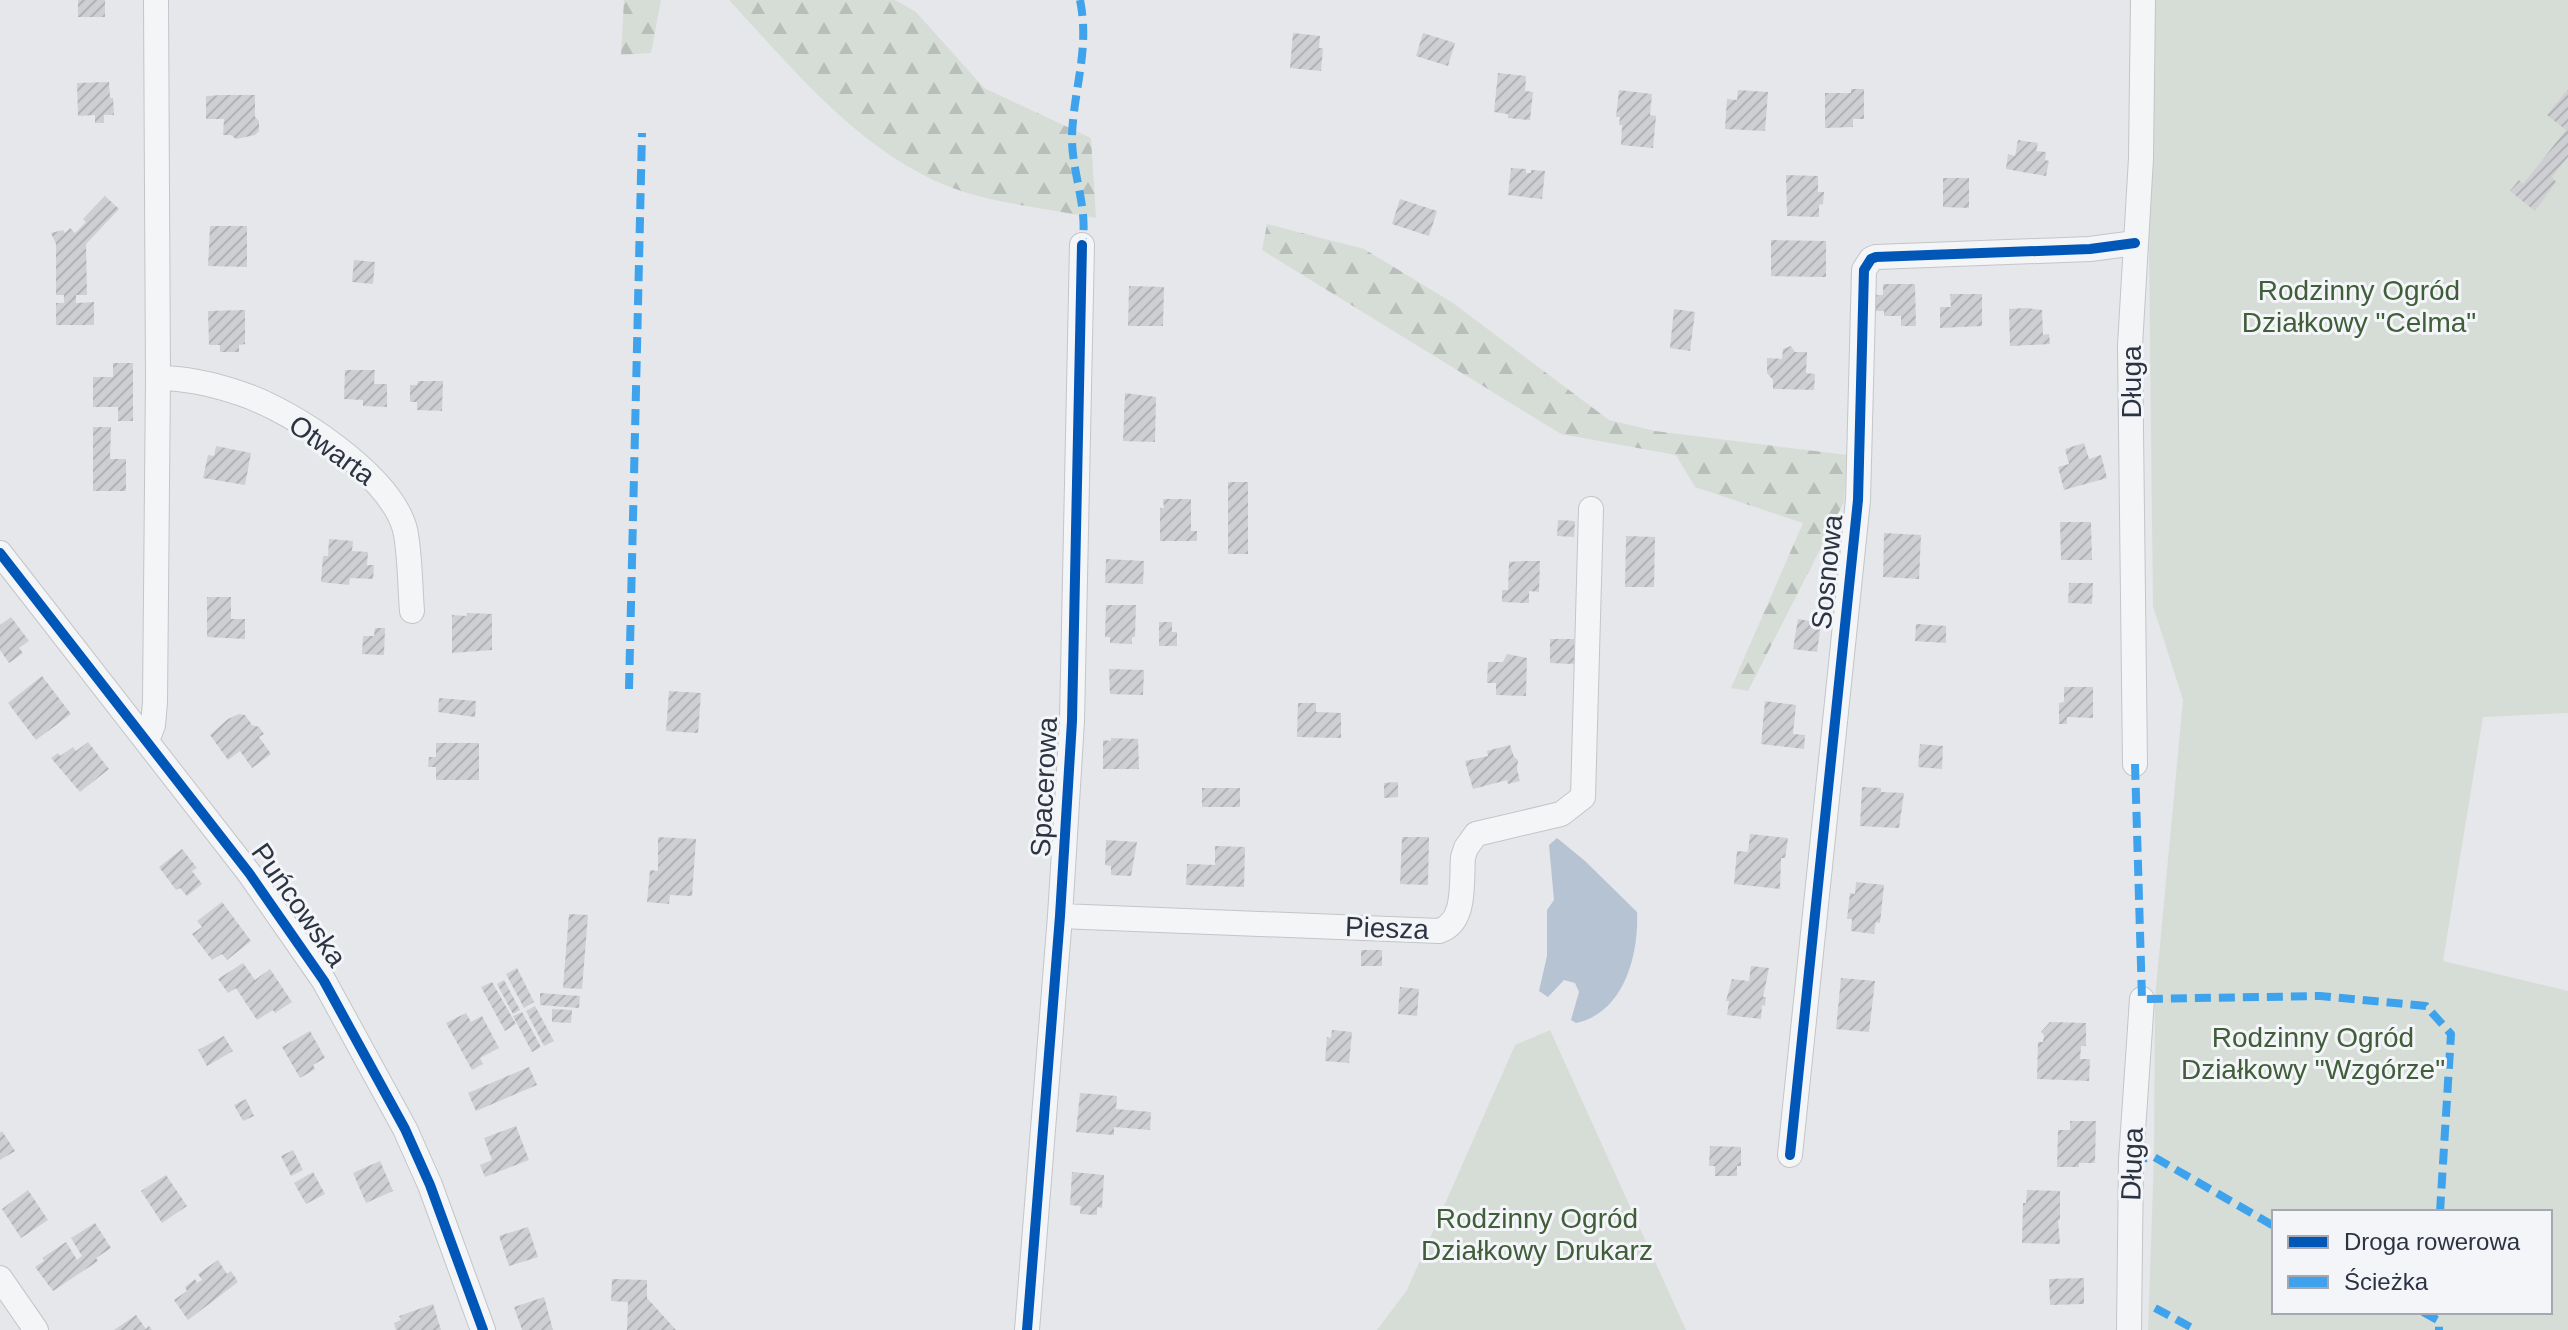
<svg xmlns="http://www.w3.org/2000/svg" width="2568" height="1330" font-family="Helvetica,sans-serif">
  <style>
    .green { fill: #d6ddd6; fill-rule: evenodd }
    .forest { fill: url(#forest-firs) }
    .water { fill: #b5c3d3 }
    .building { fill: url(#building-hatch) }
    .lines { fill: none; stroke-linecap: round; stroke-linejoin: round }
    .street-casing { stroke: #c3c5c8; stroke-width: 26 }
    .street { stroke: #f4f5f6; stroke-width: 24 }
    .quiet { stroke: #3ea3ec; stroke-width: 8; stroke-dasharray: 16 8; stroke-linecap: butt }
    .cycleway-casing { stroke: #f4f5f8; stroke-width: 15 }
    .cycleway { stroke: #0057b8; stroke-width: 10 }
    .labels { text-anchor: middle; dominant-baseline: central; stroke-width: 6; stroke-linejoin: round; paint-order: stroke }
    .park-label { font-size: 28px; fill: #405e3a; stroke: #f4f5f8 }
    .street-label { font-size: 28px; fill: #2c3443; stroke: #f4f5f8 }
  </style>
  <defs>
    <pattern id="forest-firs" width="22" height="20" patternUnits="userSpaceOnUse" patternTransform="scale(2)"><rect width="22" height="20" fill="#d6ddd6"/><path d="M5 1l3.5 6h-7zM16 11l3.5 6h-7z" fill="#b8beb9"/></pattern>
    <pattern id="building-hatch" width="6" height="6" patternUnits="userSpaceOnUse" patternTransform="scale(2)"><rect width="6" height="6" fill="#cdcfd2"/><path d="M-1 1l2-2M0 6l6-6M5 7l2-2" fill="none" stroke="#b0b2b6"/></pattern>
  </defs>
  <rect width="100%" height="100%" fill="#e5e7ea"/>
  <path class="green" d="M 2152,0 L 2568,0 L 2568,713 L 2483,717 L 2443,961 L 2568,991 L 2568,1330 L 2148,1330 L 2154,1157 L 2155,998 L 2183,700 L 2153,606 L 2149,252 ZM 2274,1212 L 2550,1212 L 2550,1312 L 2274,1312 Z
    M 1550,1030 L 1686,1330 L 1377,1330 L 1407,1290 L 1515,1045 Z"/>
  <path class="forest" d="M 624,0 L 661,0 L 651,53 L 621,55 Z
    M 729,0 L 895,0 L 916,12 L 984,88 L 1091,138 L 1096,218 C 1055,210 1002,204 964,192 C 866,160 797,73 729,0 Z
    M 1267,224 L 1364,249 L 1453,303 L 1609,420 L 1655,431 L 1847,455 L 1844,502 L 1748,691 L 1731,688 L 1803,523 L 1695,487 L 1676,455 L 1561,434 L 1262,250 Z"/>
  <path class="water" d="M 1557,838 L 1585,861 L 1637,912 C 1639,955 1624,1013 1576,1023 L 1571,1020 L 1579,992 L 1575,983 L 1564,980 L 1548,997 L 1539,991 L 1547,956 L 1547,910 L 1554,900 L 1549,845 Z"/>
  <path class="building" d="M 78,0 L 105,0 L 105,17 L 78,17 Z
    M 1293,33 L 1320,36 L 1319,48 L 1323,48 L 1321,71 L 1290,68 Z
    M 1423,33 L 1455,43 L 1448,66 L 1416,56 Z
    M 1498,73 L 1526,76 L 1525,91 L 1533,92 L 1530,120 L 1508,118 L 1508,114 L 1494,112 Z
    M 109,82 L 110,98 L 113,98 L 114,115 L 104,115 L 104,123 L 95,123 L 95,115 L 78,116 L 77,83 Z
    M 1851,89 L 1864,89 L 1864,119 L 1853,119 L 1853,127 L 1825,128 L 1825,93 L 1851,93 Z
    M 2568,89 L 2568,157 L 2552,177 L 2556,182 L 2535,211 L 2510,191 L 2519,180 L 2523,184 L 2566,130 L 2547,115 Z
    M 1619,90 L 1652,94 L 1650,115 L 1656,116 L 1653,148 L 1621,145 L 1622,125 L 1619,125 L 1620,117 L 1616,117 Z
    M 1738,90 L 1768,92 L 1765,131 L 1725,129 L 1727,99 L 1737,100 Z
    M 222,95 L 255,95 L 255,117 L 259,121 L 259,131 L 255,135 L 236,139 L 231,135 L 223,135 L 224,119 L 206,119 L 206,96 Z
    M 2018,140 L 2038,143 L 2036,151 L 2046,152 L 2045,160 L 2049,161 L 2046,176 L 2006,169 L 2008,154 L 2015,156 Z
    M 1511,168 L 1526,169 L 1526,173 L 1531,173 L 1531,170 L 1545,171 L 1542,199 L 1508,195 Z
    M 1786,175 L 1818,176 L 1818,192 L 1824,192 L 1823,204 L 1819,205 L 1819,217 L 1787,216 Z
    M 1943,178 L 1969,178 L 1969,208 L 1943,207 Z
    M 105,196 L 119,209 L 86,244 L 87,295 L 76,295 L 76,303 L 94,302 L 94,325 L 56,325 L 56,303 L 64,303 L 64,295 L 56,295 L 56,244 L 51,233 L 63,230 L 65,233 L 70,228 L 75,233 L 86,222 L 83,219 Z
    M 1400,199 L 1437,211 L 1429,236 L 1392,224 Z
    M 210,226 L 247,226 L 247,267 L 208,266 Z
    M 1771,240 L 1826,241 L 1826,277 L 1771,276 Z
    M 354,260 L 375,262 L 373,284 L 352,282 Z
    M 1883,284 L 1915,284 L 1916,326 L 1901,326 L 1901,316 L 1884,316 L 1884,311 L 1876,311 L 1876,295 L 1883,295 Z
    M 1129,286 L 1164,287 L 1163,326 L 1128,326 Z
    M 1950,294 L 1982,294 L 1982,326 L 1940,328 L 1940,307 L 1951,307 Z
    M 2026,308 L 2042,310 L 2043,335 L 2049,334 L 2050,344 L 2010,346 L 2009,309 Z
    M 1674,309 L 1695,312 L 1690,351 L 1670,348 Z
    M 245,310 L 245,344 L 239,345 L 239,352 L 220,352 L 220,345 L 209,345 L 208,311 Z
    M 1791,346 L 1795,352 L 1807,352 L 1806,373 L 1815,374 L 1814,390 L 1773,389 L 1773,380 L 1767,373 L 1767,358 L 1782,359 L 1783,349 Z
    M 113,363 L 133,363 L 133,421 L 118,421 L 118,407 L 93,407 L 93,377 L 113,377 Z
    M 345,370 L 375,370 L 374,384 L 387,384 L 387,407 L 363,406 L 363,400 L 344,399 Z
    M 418,381 L 443,381 L 442,411 L 417,410 L 417,402 L 410,402 L 410,385 L 417,385 Z
    M 1125,393 L 1156,397 L 1155,442 L 1123,441 Z
    M 93,427 L 111,427 L 110,459 L 126,459 L 126,491 L 93,491 Z
    M 2084,443 L 2089,459 L 2101,455 L 2107,478 L 2064,490 L 2058,467 L 2069,464 L 2065,449 Z
    M 216,446 L 251,453 L 245,485 L 203,478 L 208,455 L 214,456 Z
    M 1228,482 L 1248,482 L 1248,554 L 1228,554 Z
    M 1163,499 L 1191,499 L 1191,531 L 1197,531 L 1197,541 L 1160,541 L 1160,508 L 1164,508 Z
    M 1558,520 L 1575,521 L 1574,537 L 1557,536 Z
    M 2060,522 L 2091,522 L 2092,560 L 2061,560 Z
    M 1884,533 L 1921,535 L 1919,579 L 1883,577 Z
    M 1626,536 L 1655,537 L 1654,587 L 1625,587 Z
    M 329,539 L 353,541 L 352,551 L 368,552 L 367,565 L 374,565 L 373,579 L 350,578 L 349,585 L 321,582 L 323,556 L 328,556 Z
    M 1106,559 L 1144,561 L 1143,584 L 1105,583 Z
    M 1524,561 L 1540,561 L 1539,592 L 1529,591 L 1529,603 L 1502,602 L 1502,590 L 1508,590 L 1509,562 Z
    M 2069,583 L 2093,583 L 2092,604 L 2068,603 Z
    M 207,597 L 231,597 L 231,619 L 245,619 L 245,639 L 207,637 Z
    M 1106,605 L 1136,605 L 1135,637 L 1132,637 L 1132,644 L 1110,643 L 1110,637 L 1105,637 Z
    M 467,613 L 492,614 L 492,650 L 452,653 L 452,615 L 467,616 Z
    M 11,617 L 29,641 L 19,648 L 23,653 L 9,663 L 0,650 L 0,625 Z
    M 1798,619 L 1821,623 L 1817,652 L 1793,649 Z
    M 1159,622 L 1172,622 L 1172,632 L 1177,632 L 1177,646 L 1159,646 Z
    M 1916,624 L 1946,626 L 1946,643 L 1915,641 Z
    M 375,628 L 385,628 L 384,655 L 362,654 L 363,636 L 374,636 Z
    M 1550,639 L 1574,639 L 1574,664 L 1550,663 Z
    M 1507,654 L 1527,658 L 1526,696 L 1496,695 L 1496,683 L 1487,683 L 1488,662 L 1503,662 Z
    M 1109,669 L 1144,670 L 1143,695 L 1110,694 Z
    M 42,676 L 71,714 L 36,740 L 8,703 Z
    M 2064,687 L 2093,687 L 2093,718 L 2067,717 L 2067,724 L 2059,724 L 2059,703 L 2064,702 Z
    M 669,691 L 701,693 L 698,733 L 666,731 Z
    M 439,698 L 476,701 L 475,717 L 438,712 Z
    M 1765,701 L 1796,705 L 1793,734 L 1805,735 L 1804,749 L 1761,744 Z
    M 1298,703 L 1316,703 L 1316,712 L 1341,713 L 1341,738 L 1297,737 Z
    M 239,714 L 245,715 L 252,725 L 259,727 L 264,734 L 259,737 L 271,754 L 252,768 L 240,751 L 228,760 L 210,735 L 228,719 Z
    M 1111,738 L 1138,739 L 1139,769 L 1103,769 L 1103,740 L 1111,741 Z
    M 88,742 L 109,769 L 80,792 L 51,758 L 58,753 L 60,756 L 73,747 L 76,751 Z
    M 436,743 L 479,743 L 479,780 L 436,780 L 436,767 L 428,767 L 429,757 L 436,757 Z
    M 1920,744 L 1943,746 L 1942,769 L 1918,767 Z
    M 1510,745 L 1514,757 L 1518,760 L 1517,769 L 1520,781 L 1508,784 L 1507,780 L 1473,789 L 1465,761 L 1488,756 L 1487,751 Z
    M 1398,782 L 1398,797 L 1384,798 L 1384,783 Z
    M 1862,787 L 1881,788 L 1881,792 L 1904,793 L 1899,828 L 1860,826 Z
    M 1202,788 L 1240,788 L 1240,807 L 1202,807 Z
    M 1750,834 L 1788,838 L 1785,858 L 1781,858 L 1780,889 L 1734,884 L 1737,851 L 1748,852 Z
    M 658,837 L 696,839 L 692,896 L 670,895 L 669,904 L 647,902 L 650,870 L 658,871 Z
    M 1402,837 L 1429,837 L 1428,885 L 1400,884 Z
    M 1106,840 L 1137,842 L 1131,876 L 1111,875 L 1111,866 L 1105,865 Z
    M 1215,846 L 1245,847 L 1244,887 L 1186,885 L 1187,864 L 1215,865 Z
    M 182,849 L 197,868 L 192,871 L 202,884 L 187,896 L 180,888 L 176,890 L 159,867 Z
    M 1856,882 L 1884,885 L 1880,923 L 1876,922 L 1874,934 L 1851,931 L 1852,919 L 1847,919 L 1850,893 L 1855,894 Z
    M 222,902 L 251,941 L 227,960 L 222,954 L 212,960 L 192,934 L 202,927 L 197,921 Z
    M 569,914 L 588,915 L 582,989 L 563,988 Z
    M 1361,950 L 1382,950 L 1382,966 L 1361,966 Z
    M 243,963 L 255,980 L 270,969 L 292,1002 L 275,1013 L 273,1010 L 257,1020 L 236,988 L 228,993 L 218,979 Z
    M 1751,966 L 1769,968 L 1763,997 L 1766,997 L 1765,1006 L 1762,1005 L 1761,1019 L 1727,1015 L 1729,1001 L 1726,1001 L 1732,979 L 1749,981 Z
    M 517,968 L 534,1002 L 524,1008 L 506,974 Z
    M 1841,978 L 1875,981 L 1869,1032 L 1836,1029 Z
    M 504,980 L 520,1010 L 513,1014 L 497,984 Z
    M 492,982 L 516,1024 L 505,1031 L 481,987 Z
    M 1400,987 L 1419,989 L 1417,1016 L 1398,1014 Z
    M 540,993 L 580,996 L 579,1008 L 540,1005 Z
    M 535,1006 L 554,1041 L 544,1046 L 526,1011 Z
    M 552,1009 L 572,1010 L 571,1023 L 552,1022 Z
    M 522,1012 L 541,1047 L 532,1052 L 513,1016 Z
    M 466,1013 L 471,1022 L 482,1016 L 499,1048 L 480,1058 L 483,1064 L 472,1070 L 446,1023 Z
    M 2050,1022 L 2086,1023 L 2086,1046 L 2081,1046 L 2080,1059 L 2090,1059 L 2089,1081 L 2037,1079 L 2038,1042 L 2043,1042 L 2044,1035 L 2041,1032 Z
    M 1332,1030 L 1352,1032 L 1349,1063 L 1325,1061 L 1327,1037 L 1331,1038 Z
    M 310,1031 L 325,1058 L 313,1065 L 315,1069 L 300,1078 L 282,1047 Z
    M 224,1036 L 233,1051 L 207,1066 L 198,1050 Z
    M 529,1067 L 537,1085 L 476,1111 L 468,1093 Z
    M 1080,1093 L 1117,1096 L 1116,1109 L 1151,1112 L 1150,1130 L 1114,1127 L 1114,1135 L 1076,1132 Z
    M 246,1099 L 254,1116 L 243,1121 L 234,1105 Z
    M 2070,1121 L 2096,1121 L 2095,1163 L 2079,1163 L 2079,1167 L 2057,1167 L 2058,1130 L 2070,1130 Z
    M 516,1126 L 529,1160 L 485,1177 L 480,1165 L 492,1160 L 484,1138 Z
    M 2,1131 L 15,1151 L 0,1160 L 0,1133 Z
    M 1710,1146 L 1741,1147 L 1741,1166 L 1737,1166 L 1737,1176 L 1715,1176 L 1715,1166 L 1709,1166 Z
    M 293,1150 L 303,1170 L 291,1176 L 281,1156 Z
    M 380,1161 L 393,1191 L 366,1203 L 353,1173 Z
    M 313,1172 L 325,1194 L 306,1204 L 294,1183 Z
    M 1072,1172 L 1104,1175 L 1102,1208 L 1097,1207 L 1097,1215 L 1080,1214 L 1081,1206 L 1070,1205 Z
    M 166,1175 L 187,1206 L 162,1223 L 141,1191 Z
    M 28,1190 L 48,1220 L 21,1238 L 2,1209 Z
    M 2027,1190 L 2060,1191 L 2060,1220 L 2058,1220 L 2060,1244 L 2022,1243 L 2023,1203 L 2026,1203 Z
    M 95,1223 L 111,1248 L 96,1258 L 98,1261 L 53,1291 L 35,1267 L 44,1261 L 42,1258 L 66,1242 L 77,1260 L 82,1256 L 71,1238 Z
    M 528,1227 L 538,1257 L 509,1266 L 499,1236 Z
    M 218,1260 L 227,1274 L 231,1271 L 238,1282 L 188,1320 L 174,1300 L 187,1291 L 185,1287 L 195,1279 L 197,1283 L 202,1280 L 198,1274 Z
    M 2084,1278 L 2084,1304 L 2050,1305 L 2049,1279 Z
    M 612,1279 L 647,1280 L 647,1298 L 676,1330 L 627,1330 L 628,1302 L 611,1301 Z
    M 544,1297 L 553,1330 L 522,1330 L 514,1307 Z
    M 433,1304 L 441,1330 L 396,1330 L 394,1323 L 401,1320 L 399,1316 Z
    M 136,1315 L 146,1329 L 149,1326 L 152,1330 L 114,1330 Z"/>
  <g class="lines">
    <defs>
      <path id="street" d="M 158,378 C 185,378 216,385 242,394 C 293,411 387,473 404,526 C 410,544 410,589 412,611
        M 0,553 L 249,873 L 324,981 L 405,1129 L 430,1185 L 483,1330
        M 147,741 L 153,725 L 155,702 L 158,378 L 156,0
        M 2135,764 L 2130,346 L 2141,158 L 2143,0
        M 1060,916 L 1439,931 C 1467,922 1461,882 1463,857 L 1466,848 L 1476,834 L 1561,814 L 1583,797 L 1591,509
        M 1790,1155 L 1858,500 L 1864,270 L 1871,259 L 1876,257 L 2090,249 L 2135,243
        M 0,1278 L 36,1330
        M 1027,1330 L 1060,916 L 1072,721 L 1082,245
        M 2129,1330 L 2131,1160 L 2142,999"/>
    </defs>
    <use href="#street" class="street-casing"/>
    <use href="#street" class="street"/>
    <path class="quiet" d="M 1080,0 C 1090,49 1074,87 1072,135 C 1071,172 1089,208 1082,245
      M 629,689 L 642,133
      M 2135,764 L 2142,999 L 2320,996 L 2426,1006 L 2451,1034 L 2440,1212
      M 2131,1160 L 2154,1157 L 2274,1226
      M 2155,1308 L 2196,1330
      M 2423,1312 L 2439,1321 L 2439,1330"/>
    <defs>
      <path id="cycleway" d="M 0,553 L 249,873 L 324,981 L 405,1129 L 430,1185 L 483,1330
        M 1790,1155 L 1858,500 L 1864,270 L 1871,259 L 1876,257 L 2090,249 L 2135,243
        M 1027,1330 L 1060,916 L 1072,721 L 1082,245"/>
    </defs>
    <use href="#cycleway" class="cycleway-casing"/>
    <use href="#cycleway" class="cycleway"/>
  </g>
  <g class="labels">
    <g class="park-label">
      <text x="2359" y="290">Rodzinny Ogród<tspan x="2359" dy="32">Działkowy "Celma"</tspan></text>
      <text x="2313" y="1037">Rodzinny Ogród<tspan x="2313" dy="32">Działkowy "Wzgórze"</tspan></text>
      <text x="1537" y="1218">Rodzinny Ogród<tspan x="1537" dy="32">Działkowy Drukarz</tspan></text>
    </g>
    <g class="street-label">
      <text transform="translate(2131 382) rotate(-90)">Długa</text>
      <text transform="translate(332 450) rotate(36)">Otwarta</text>
      <text transform="translate(1827 572) rotate(-84)">Sosnowa</text>
      <text transform="translate(1044 787) rotate(-87)">Spacerowa</text>
      <text transform="translate(299 905) rotate(55)">Puńcowska</text>
      <text transform="translate(1387 928) rotate(2)">Piesza</text>
      <text transform="translate(2132 1164) rotate(-88)">Długa</text>
    </g>
  </g>
  <rect x="2272" y="1210" width="280" height="104" fill="#f4f5f8" stroke="#a4a8b0" stroke-width="2"/>
  <rect x="2288" y="1236" width="40" height="12" fill="#0057b8" stroke="#a4a8b0" stroke-width="2"/>
  <text x="2344" y="1250" font-size="24" fill="#2c3443">Droga rowerowa</text>
  <rect x="2288" y="1276" width="40" height="12" fill="#3ea3ec" stroke="#a4a8b0" stroke-width="2"/>
  <text x="2344" y="1290" font-size="24" fill="#2c3443">Ścieżka</text>
</svg>
